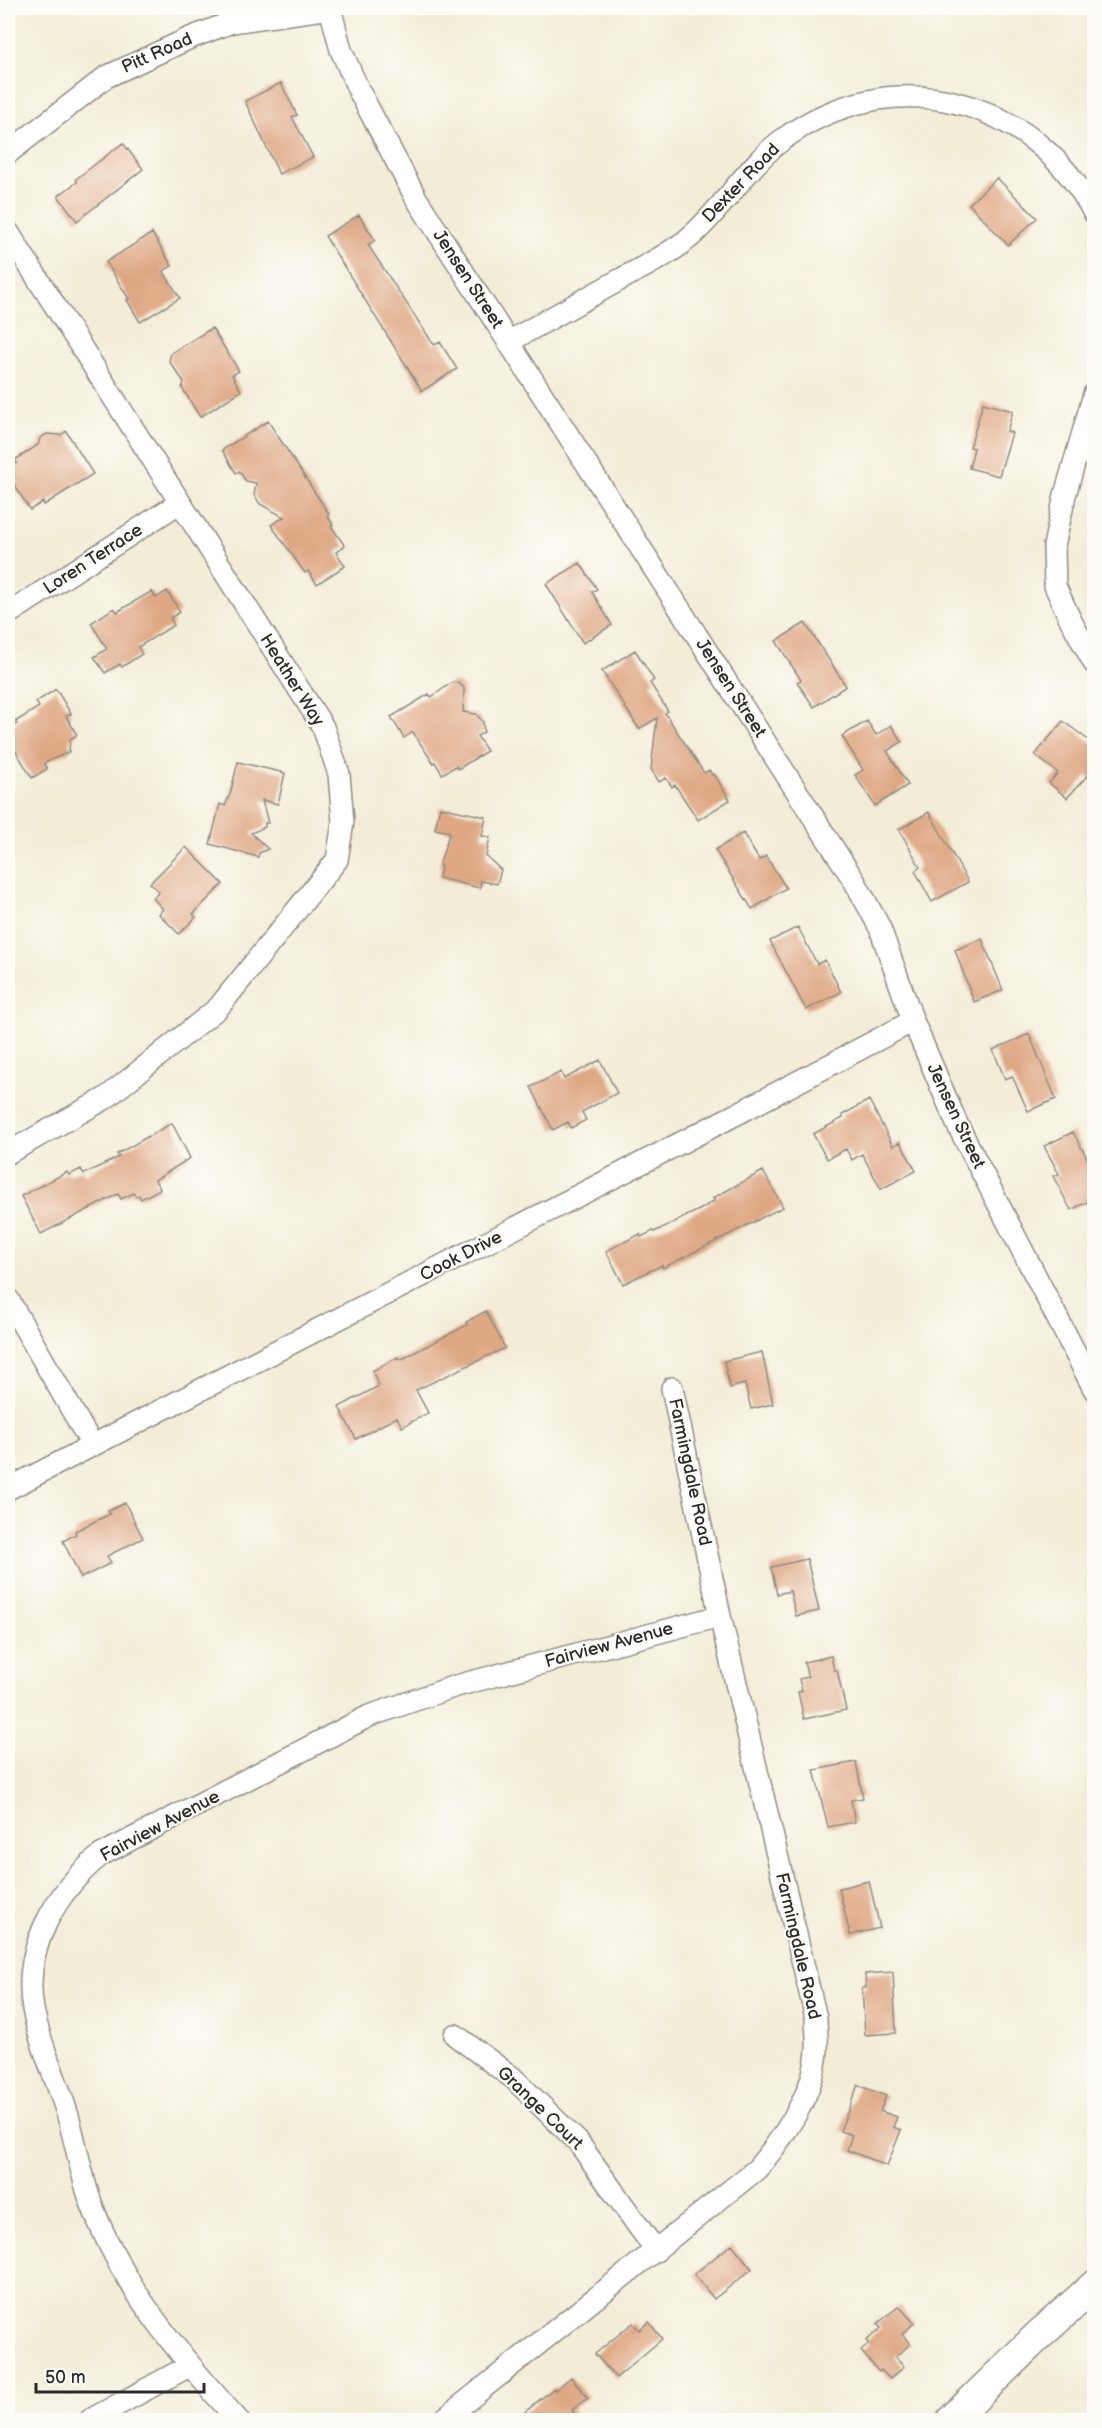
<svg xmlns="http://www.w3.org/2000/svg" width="1102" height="2428" font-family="'Balsamiq Sans',sans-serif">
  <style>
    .building { fill: #dfa884 }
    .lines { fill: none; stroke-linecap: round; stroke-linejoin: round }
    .street-casing { stroke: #8f8c82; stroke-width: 24 }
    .secondary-casing { stroke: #8f8c82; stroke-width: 33 }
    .street { stroke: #fff; stroke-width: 21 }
    .secondary { stroke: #fff; stroke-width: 30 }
    .labels { text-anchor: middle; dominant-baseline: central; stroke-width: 4.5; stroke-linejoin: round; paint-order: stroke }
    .street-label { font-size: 18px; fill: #2b2b2b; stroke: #fdfcf7 }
  </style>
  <rect width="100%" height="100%" fill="#fdfcf7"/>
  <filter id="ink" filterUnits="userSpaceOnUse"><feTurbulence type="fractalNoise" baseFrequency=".0167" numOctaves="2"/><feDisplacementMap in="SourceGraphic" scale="12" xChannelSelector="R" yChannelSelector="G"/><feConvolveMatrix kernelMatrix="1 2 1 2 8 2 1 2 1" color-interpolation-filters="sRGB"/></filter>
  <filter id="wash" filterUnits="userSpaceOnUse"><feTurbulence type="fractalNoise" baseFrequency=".008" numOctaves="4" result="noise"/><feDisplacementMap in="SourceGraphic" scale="24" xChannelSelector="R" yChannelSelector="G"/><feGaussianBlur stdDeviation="1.35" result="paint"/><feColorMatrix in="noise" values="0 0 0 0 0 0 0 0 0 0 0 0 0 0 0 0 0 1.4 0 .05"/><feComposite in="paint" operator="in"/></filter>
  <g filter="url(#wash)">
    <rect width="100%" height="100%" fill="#f3edd8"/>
    <g id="blocks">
      <path class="building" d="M 281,83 L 297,115 L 292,117 L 313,157 L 279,174 L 245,101 Z
        M 123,143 L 143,169 L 77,221 L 58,196 L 77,182 L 76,179 Z
        M 997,178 L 1037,218 L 1008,245 L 969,204 Z
        M 359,215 L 375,240 L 368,245 L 434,345 L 440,342 L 457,369 L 422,391 L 325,236 Z
        M 152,233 L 172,266 L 163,271 L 180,298 L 140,322 L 127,300 L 129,299 L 106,262 Z
        M 212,328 L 239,371 L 232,375 L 241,391 L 200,417 L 182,388 L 184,382 L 169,361 L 171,353 Z
        M 983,403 L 1013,411 L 1007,431 L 1012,433 L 999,476 L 969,468 L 974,448 L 970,447 Z
        M 268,421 L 329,514 L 327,515 L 333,525 L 331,526 L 345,546 L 336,552 L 345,566 L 317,584 L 308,571 L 305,573 L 271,525 L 284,517 L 260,504 L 254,495 L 256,483 L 246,481 L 239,471 L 236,473 L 222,450 Z
        M 66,431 L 93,474 L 44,505 L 43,502 L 30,510 L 8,475 L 8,469 L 17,463 L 15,460 L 38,445 L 40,438 L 47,434 L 61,435 Z
        M 580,563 L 597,589 L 592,592 L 612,625 L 583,643 L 546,584 Z
        M 152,591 L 156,598 L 167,591 L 180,612 L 170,618 L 174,625 L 138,647 L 142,654 L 122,667 L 120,664 L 105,673 L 94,657 L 107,649 L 91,623 L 114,608 L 117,612 Z
        M 805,623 L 846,686 L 814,707 L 797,682 L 801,680 L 776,641 Z
        M 635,650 L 654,680 L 650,683 L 668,711 L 665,713 L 704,773 L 709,770 L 712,775 L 714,774 L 730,800 L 698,820 L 675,785 L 672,787 L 666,778 L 659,782 L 651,769 L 657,718 L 639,729 L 602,671 Z
        M 453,682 L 459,683 L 464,688 L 463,712 L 476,714 L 483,722 L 484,732 L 477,736 L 487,751 L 458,769 L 456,766 L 442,774 L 435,762 L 433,763 L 413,732 L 404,738 L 391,717 L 429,694 L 431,697 Z
        M 56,689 L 71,714 L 66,716 L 77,735 L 70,739 L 69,752 L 44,763 L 47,769 L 32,778 L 8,738 L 8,730 L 17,724 L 15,722 L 39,707 L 36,702 Z
        M 867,721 L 876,735 L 891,725 L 902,742 L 887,751 L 908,785 L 875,806 L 855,775 L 863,770 L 842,736 Z
        M 1063,721 L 1095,745 L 1095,782 L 1087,776 L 1067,798 L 1049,783 L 1058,773 L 1035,755 Z
        M 238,762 L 285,773 L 278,804 L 262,800 L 268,823 L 265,823 L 265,827 L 251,833 L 268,849 L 259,853 L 258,857 L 210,844 L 220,804 L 225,806 L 230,794 Z
        M 440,807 L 486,817 L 482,836 L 490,837 L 486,856 L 501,870 L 497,884 L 481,881 L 480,888 L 439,878 L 441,867 L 439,865 L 450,832 L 435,829 Z
        M 929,812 L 968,882 L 932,902 L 915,871 L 920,867 L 899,829 Z
        M 743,833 L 759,860 L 766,856 L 786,888 L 752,909 L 715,850 Z
        M 186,847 L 223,884 L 193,914 L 196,917 L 179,934 L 159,914 L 163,909 L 153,898 L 159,892 L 150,883 Z
        M 798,927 L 817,964 L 825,960 L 841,992 L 806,1010 L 770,941 Z
        M 982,939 L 1003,990 L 974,1002 L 955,950 Z
        M 1029,1034 L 1056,1099 L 1028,1111 L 1012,1076 L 1005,1079 L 993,1050 Z
        M 600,1060 L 617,1093 L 582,1112 L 586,1120 L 571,1128 L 568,1122 L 553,1130 L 531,1087 L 561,1072 L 564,1079 Z
        M 869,1100 L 893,1146 L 900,1142 L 916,1171 L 881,1189 L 862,1154 L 852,1160 L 846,1149 L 827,1159 L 813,1134 L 843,1118 L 842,1115 Z
        M 172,1123 L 190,1158 L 155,1180 L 160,1189 L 141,1199 L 139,1195 L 136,1197 L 134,1193 L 121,1199 L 118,1194 L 41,1234 L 21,1196 L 67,1172 L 69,1175 L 81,1169 L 84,1174 L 119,1157 L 117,1154 Z
        M 1073,1132 L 1095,1173 L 1095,1198 L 1071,1210 L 1053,1176 L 1059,1174 L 1044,1146 Z
        M 763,1171 L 783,1207 L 663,1268 L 662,1265 L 623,1284 L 606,1251 L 640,1234 L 641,1237 L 653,1231 L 654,1232 L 701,1209 L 715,1200 L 713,1198 Z
        M 486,1311 L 505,1348 L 416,1390 L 428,1413 L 402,1427 L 397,1417 L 356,1439 L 339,1407 L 379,1386 L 372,1371 L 398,1357 L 400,1360 L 467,1325 L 466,1322 Z
        M 762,1352 L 773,1404 L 751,1409 L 745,1384 L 730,1388 L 724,1361 Z
        M 125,1503 L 143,1538 L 107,1556 L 111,1563 L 81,1578 L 63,1541 L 76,1534 L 75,1531 L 110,1514 L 108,1511 Z
        M 807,1559 L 819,1611 L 796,1616 L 790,1591 L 777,1594 L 771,1567 Z
        M 831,1656 L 834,1670 L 837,1670 L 846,1710 L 804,1719 L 798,1692 L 802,1691 L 799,1679 L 808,1677 L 804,1662 Z
        M 856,1762 L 863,1798 L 851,1800 L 855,1822 L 828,1827 L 814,1770 Z
        M 869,1881 L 880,1928 L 850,1935 L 839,1888 Z
        M 893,1972 L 896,2033 L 865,2035 L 862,1988 L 866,1988 L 865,1974 Z
        M 858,2085 L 886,2096 L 880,2111 L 897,2117 L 893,2127 L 901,2130 L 887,2166 L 847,2150 L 852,2135 L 840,2131 Z
        M 732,2244 L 752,2269 L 714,2299 L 694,2274 Z
        M 899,2306 L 914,2323 L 902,2334 L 910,2344 L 895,2357 L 904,2367 L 890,2379 L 881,2370 L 879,2372 L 861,2351 L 869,2344 L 866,2341 L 881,2328 L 877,2324 Z
        M 649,2322 L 662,2339 L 616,2378 L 595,2354 L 633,2323 L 639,2330 Z
        M 571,2377 L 588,2398 L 572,2410 L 574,2412 L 564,2421 L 514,2421 L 554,2388 L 555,2390 Z"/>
    </g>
  </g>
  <g filter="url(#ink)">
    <use href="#blocks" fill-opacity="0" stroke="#8f8c82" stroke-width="1.5"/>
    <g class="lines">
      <defs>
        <path id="street" d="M 330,8 L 341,50 L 359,91 L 416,198 L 855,882 L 880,928 L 913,1021 L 957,1124 L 1094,1389
          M 8,153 L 106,77 L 190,38 L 232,22 L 331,8
          M 8,232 L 323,727 L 339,774 L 343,822 L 337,860 L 218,1008 L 106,1098 L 8,1153
          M 508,342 C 547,320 585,299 623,278 C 645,266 670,254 689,238 C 723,209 746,167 782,140 C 890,59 1033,97 1094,213
          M 1094,394 L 1065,495 L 1054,546 L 1055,586 L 1070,619 L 1094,663
          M 8,614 L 179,503
          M 8,1299 L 92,1445
          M 8,1489 L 733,1116 L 913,1021
          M 455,2035 L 513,2078 L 578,2142 L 656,2251
          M 90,2420 L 189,2366
          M 238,2420 C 179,2355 120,2284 90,2200 C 81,2173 76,2144 68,2116 C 57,2080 40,2046 33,2009 C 22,1949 56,1891 101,1855 L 369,1716 L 456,1686 L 720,1616
          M 443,2420 L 757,2169 C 783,2138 815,2093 817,2050 C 818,2040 816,2028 816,2018 L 720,1616 L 672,1388"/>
        <path id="secondary" d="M 952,2420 L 1038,2336 L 1094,2286"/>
      </defs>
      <use href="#street" class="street-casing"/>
      <use href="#secondary" class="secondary-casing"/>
      <use href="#street" class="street"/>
      <use href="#secondary" class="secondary"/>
    </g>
  </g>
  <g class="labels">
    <g class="street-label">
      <text transform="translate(157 53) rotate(-24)">Pitt Road</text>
      <text transform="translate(741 183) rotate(-46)">Dexter Road</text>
      <text transform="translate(468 279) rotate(57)">Jensen Street</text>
      <text transform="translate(93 559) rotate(-33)">Loren Terrace</text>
      <text transform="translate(292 680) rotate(58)">Heather Way</text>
      <text transform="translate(731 688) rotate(57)">Jensen Street</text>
      <text transform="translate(956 1116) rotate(65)">Jensen Street</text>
      <text transform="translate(461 1256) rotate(-27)">Cook Drive</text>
      <text transform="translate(690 1472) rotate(78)">Farmingdale Road</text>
      <text transform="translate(609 1645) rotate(-15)">Fairview Avenue</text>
      <text transform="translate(160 1826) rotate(-28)">Fairview Avenue</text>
      <text transform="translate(798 1946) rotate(77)">Farmingdale Road</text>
      <text transform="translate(540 2108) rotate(44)">Grange Court</text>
    </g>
  </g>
  <rect width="1102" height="2428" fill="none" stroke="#fdfcf7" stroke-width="30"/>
  <path d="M36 2383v9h168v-9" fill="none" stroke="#2b2b2b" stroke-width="3"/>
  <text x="45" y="2383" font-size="18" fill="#2b2b2b" stroke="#fdfcf7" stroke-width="4.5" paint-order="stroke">50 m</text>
</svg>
